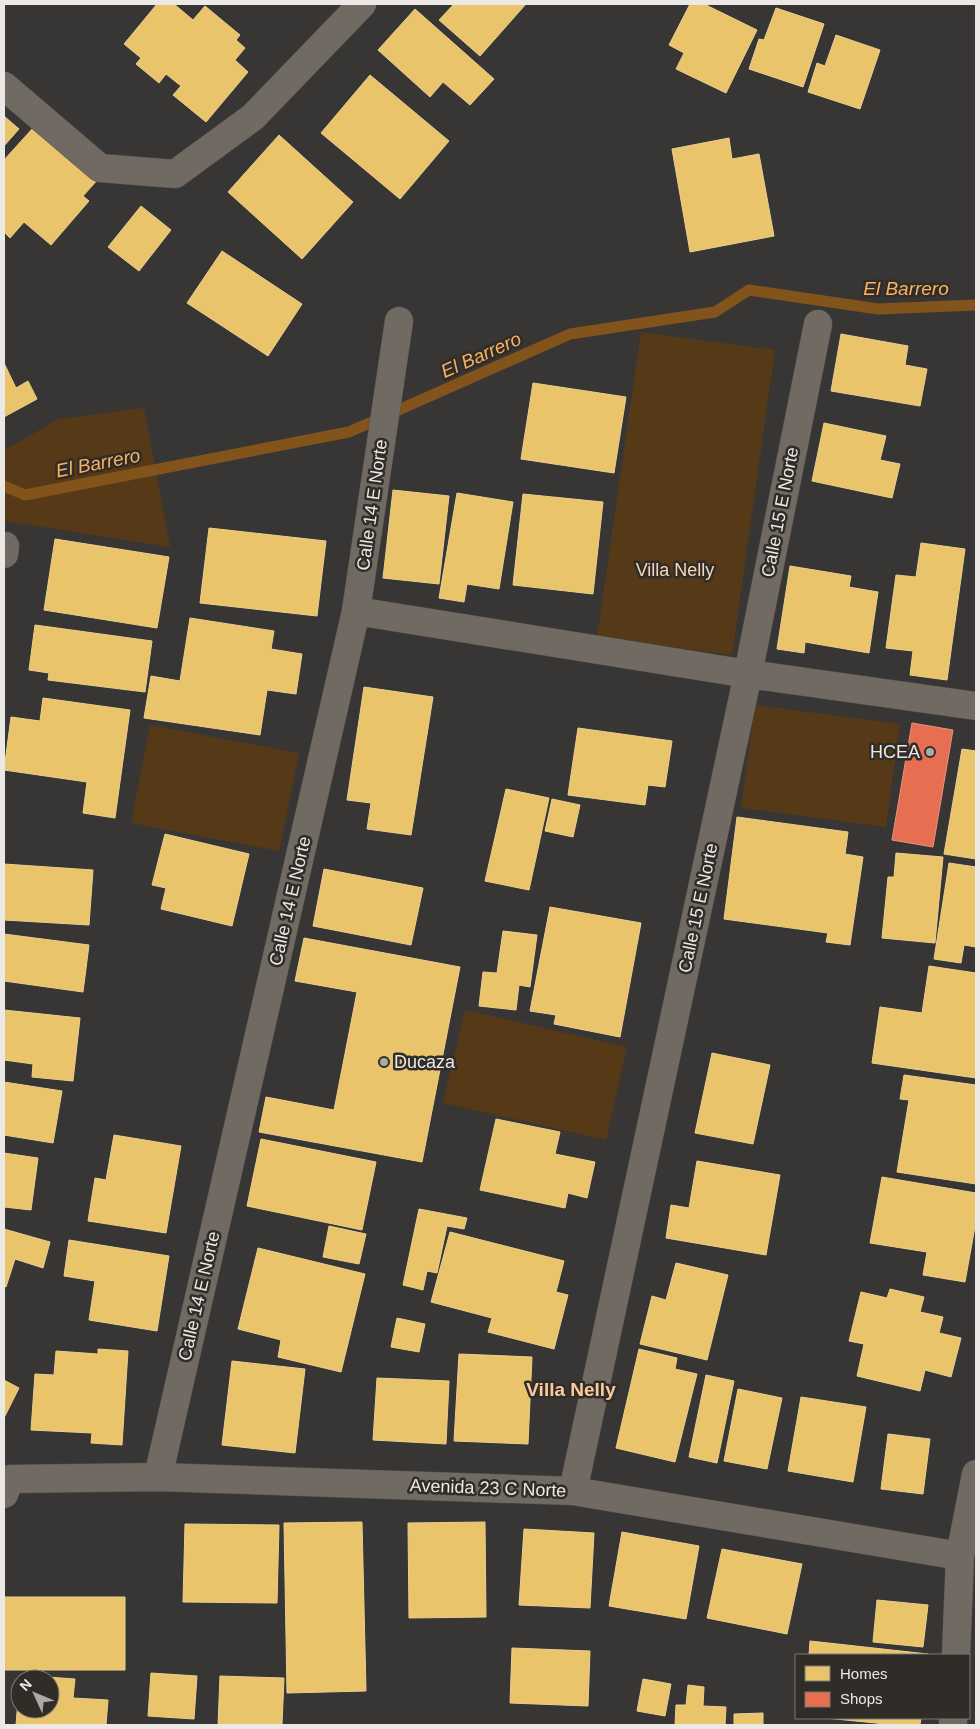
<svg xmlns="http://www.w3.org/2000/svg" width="980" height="1729" font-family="Helvetica,sans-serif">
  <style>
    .green { fill: #563916 }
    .homes { fill: #e9c46a; stroke: #eacf8f; fill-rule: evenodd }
    .shops { fill: #e76f51; stroke: #e8937d }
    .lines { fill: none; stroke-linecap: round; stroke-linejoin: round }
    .stream { stroke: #82541b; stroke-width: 11 }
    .minor-casing { stroke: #545251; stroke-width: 29 }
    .minor { stroke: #716a62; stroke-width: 28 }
    .poi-dot { fill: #acaaa7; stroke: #302c28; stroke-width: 2 }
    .labels { text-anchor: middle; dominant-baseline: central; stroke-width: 5; stroke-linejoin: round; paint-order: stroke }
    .street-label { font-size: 18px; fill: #ebe8e5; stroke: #302c28 }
    .park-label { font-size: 18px; fill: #f5d7b9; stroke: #302c28 }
    .poi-label { font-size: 18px; fill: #ebe8e5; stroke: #302c28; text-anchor: end }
    .water-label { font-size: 19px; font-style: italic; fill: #fab160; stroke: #302c28 }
    .neighbourhood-label { font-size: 19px; font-weight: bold; fill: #facc9d; stroke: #302c28 }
  </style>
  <rect width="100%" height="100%" fill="#383634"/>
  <path class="green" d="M 641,332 L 775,350 L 732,655 L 597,637 Z
    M 144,408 L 170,547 L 4,521 L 4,450 L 59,419 Z
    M 755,705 L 900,724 L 886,827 L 741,808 Z
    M 150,725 L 299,753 L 279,851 L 131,823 Z
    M 465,1010 L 627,1047 L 606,1140 L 443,1103 Z"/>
  <path class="homes" d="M 157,4 L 174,4 L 193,20 L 205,6 L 240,35 L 236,40 L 245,48 L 235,60 L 248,72 L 206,122 L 173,95 L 181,86 L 166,74 L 159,83 L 136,64 L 141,58 L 124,44 Z
    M 454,4 L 526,4 L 480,56 L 439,20 Z
    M 690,4 L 704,4 L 757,30 L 726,93 L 676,69 L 684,53 L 669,45 Z
    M 776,8 L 824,24 L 803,87 L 749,69 L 759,39 L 764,40 Z
    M 415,9 L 494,79 L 470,105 L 443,82 L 430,97 L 378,50 Z
    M 836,35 L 880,50 L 860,109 L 808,92 L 817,63 L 825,66 Z
    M 370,75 L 449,141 L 400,199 L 321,133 Z
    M 4,116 L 19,129 L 4,146 Z
    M 33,128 L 65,156 L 69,150 L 100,177 L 83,196 L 89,201 L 51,245 L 24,222 L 10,238 L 4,232 L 4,160 Z
    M 279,135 L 353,202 L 302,259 L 228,192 Z
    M 729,138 L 732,159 L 759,154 L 774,236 L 690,252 L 672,149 Z
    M 141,206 L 171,230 L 139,271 L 108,247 Z
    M 222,251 L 302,304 L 268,356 L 187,303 Z
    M 841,334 L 908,346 L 905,365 L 927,369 L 920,406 L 831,391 Z
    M 4,363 L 16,388 L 28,381 L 37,399 L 4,417 Z
    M 533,383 L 626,397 L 614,473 L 521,459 Z
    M 824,423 L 886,436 L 880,460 L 900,464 L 892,498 L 812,481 Z
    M 393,490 L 449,496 L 439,584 L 383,578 Z
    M 457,493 L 513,502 L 499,589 L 467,584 L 464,602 L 439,598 Z
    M 523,494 L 603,502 L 593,594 L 513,585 Z
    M 209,528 L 326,541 L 317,616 L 200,603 Z
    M 55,539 L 169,557 L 157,628 L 44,610 Z
    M 921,543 L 965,549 L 947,680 L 910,675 L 913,651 L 886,648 L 896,575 L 916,577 Z
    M 790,566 L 851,576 L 849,587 L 878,592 L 869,653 L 805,642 L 804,653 L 777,649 Z
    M 190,618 L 274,631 L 271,649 L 302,654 L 296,694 L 267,690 L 260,735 L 144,718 L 151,676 L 180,681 Z
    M 35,625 L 152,641 L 145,692 L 48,680 L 49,673 L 29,670 Z
    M 364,687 L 433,697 L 411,835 L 367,829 L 371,803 L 347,800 Z
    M 43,698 L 130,710 L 115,818 L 83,813 L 87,782 L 4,770 L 11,717 L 40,721 Z
    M 578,728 L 672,741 L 665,787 L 648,785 L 645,805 L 568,795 Z
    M 962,749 L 976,751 L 976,859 L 944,854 Z
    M 506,789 L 549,798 L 529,890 L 485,881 Z
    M 552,799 L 580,805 L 573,837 L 545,831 Z
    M 737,817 L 848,832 L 845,854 L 863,857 L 850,945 L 826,942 L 828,933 L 724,919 Z
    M 165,834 L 249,854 L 232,926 L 161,909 L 166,888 L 152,885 Z
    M 896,853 L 943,857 L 935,943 L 882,938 L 888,877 L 894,877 Z
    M 949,863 L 976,867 L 976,947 L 964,945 L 961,963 L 934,959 Z
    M 4,864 L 93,870 L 89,925 L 4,920 Z
    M 324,869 L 423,888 L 411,945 L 313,926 Z
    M 550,907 L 641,923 L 620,1037 L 554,1024 L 556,1015 L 530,1011 Z
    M 503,931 L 537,935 L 530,987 L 519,985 L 516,1010 L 479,1006 L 483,972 L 497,973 Z
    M 4,934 L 89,945 L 83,992 L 4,981 Z
    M 304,938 L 460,967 L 422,1162 L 259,1132 L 266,1097 L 334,1110 L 357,992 L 295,981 Z
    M 929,966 L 976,973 L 976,1078 L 872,1063 L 880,1007 L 922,1013 Z
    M 4,1010 L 80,1018 L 73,1081 L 32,1077 L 33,1064 L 4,1060 Z
    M 712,1053 L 770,1065 L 753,1144 L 695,1133 Z
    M 904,1075 L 976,1085 L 976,1184 L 897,1172 L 909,1100 L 900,1099 Z
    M 4,1082 L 62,1091 L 53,1143 L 4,1135 Z
    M 496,1119 L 560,1132 L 555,1154 L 595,1162 L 587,1198 L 568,1193 L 565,1208 L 480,1190 Z
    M 114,1135 L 181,1146 L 166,1233 L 88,1221 L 95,1178 L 106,1180 Z
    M 261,1139 L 376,1162 L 362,1230 L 247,1206 Z
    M 4,1153 L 38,1158 L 31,1210 L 4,1207 Z
    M 697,1161 L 780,1175 L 766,1255 L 666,1238 L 671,1205 L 689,1208 Z
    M 882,1177 L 976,1193 L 976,1221 L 965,1282 L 923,1275 L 927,1252 L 870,1243 Z
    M 419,1209 L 467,1218 L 464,1229 L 447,1226 L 437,1273 L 427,1271 L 423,1290 L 403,1285 Z
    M 329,1226 L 366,1234 L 359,1264 L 323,1257 Z
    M 4,1229 L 50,1242 L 43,1268 L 15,1259 L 6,1287 L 4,1286 Z
    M 450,1232 L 564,1261 L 556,1292 L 568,1295 L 554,1349 L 488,1332 L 492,1318 L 431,1302 Z
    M 69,1240 L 169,1256 L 157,1331 L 89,1320 L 95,1281 L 64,1276 Z
    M 258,1248 L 365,1274 L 341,1372 L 278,1357 L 281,1340 L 238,1329 Z
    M 676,1263 L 728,1275 L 707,1360 L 640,1344 L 652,1296 L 666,1300 Z
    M 890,1289 L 924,1297 L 920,1312 L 943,1317 L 939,1333 L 961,1338 L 951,1377 L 925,1370 L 920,1391 L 857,1376 L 864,1344 L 849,1341 L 861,1292 L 887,1298 Z
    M 397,1318 L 425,1324 L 419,1352 L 391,1347 Z
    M 98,1349 L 128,1351 L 122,1445 L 91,1443 L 92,1433 L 31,1430 L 35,1374 L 54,1375 L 56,1351 L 98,1354 Z
    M 639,1349 L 677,1358 L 675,1369 L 697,1374 L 675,1462 L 616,1448 Z
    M 459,1354 L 532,1357 L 528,1444 L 454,1441 Z
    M 232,1361 L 305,1369 L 295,1453 L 222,1445 Z
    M 706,1375 L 734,1381 L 717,1463 L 689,1457 Z
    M 377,1378 L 449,1381 L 446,1444 L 373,1440 Z
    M 4,1380 L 19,1388 L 4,1418 Z
    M 738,1389 L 782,1398 L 767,1469 L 724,1461 Z
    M 801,1397 L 866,1407 L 853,1482 L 788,1471 Z
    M 888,1434 L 930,1439 L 923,1494 L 881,1489 Z
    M 362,1522 L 366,1691 L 287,1693 L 284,1523 Z
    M 485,1522 L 486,1617 L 409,1618 L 408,1523 Z
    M 185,1524 L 279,1525 L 277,1603 L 183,1602 Z
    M 524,1529 L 594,1533 L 590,1608 L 519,1605 Z
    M 622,1532 L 699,1546 L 686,1619 L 609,1606 Z
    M 722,1549 L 802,1564 L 787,1634 L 707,1618 Z
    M 4,1597 L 125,1597 L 125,1670 L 4,1670 Z
    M 877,1600 L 928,1605 L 923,1647 L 873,1642 Z
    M 810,1641 L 928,1654 L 809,1655 Z
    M 512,1648 L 590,1651 L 588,1706 L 510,1703 Z
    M 151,1673 L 197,1676 L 194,1719 L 148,1716 Z
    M 20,1675 L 75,1679 L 73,1698 L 108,1700 L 106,1725 L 16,1725 ZM 20,1679 L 50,1679 L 50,1709 L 20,1709 Z
    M 220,1676 L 284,1678 L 282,1725 L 218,1725 Z
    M 643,1679 L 671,1684 L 665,1716 L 637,1711 Z
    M 688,1685 L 704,1687 L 703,1706 L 726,1707 L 725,1725 L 675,1725 L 676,1705 L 686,1705 Z
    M 763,1713 L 763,1725 L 734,1725 L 734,1714 Z
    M 826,1718 L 921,1718 L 920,1725 L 895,1725 Z"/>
  <path class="shops" d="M 912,723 L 953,730 L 933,847 L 892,840 Z"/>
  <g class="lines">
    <path class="stream" d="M 4,486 L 25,495 L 349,432 L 570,334 L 715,312 L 749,290 L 878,309 L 976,305"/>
    <defs>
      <path id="minor" d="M 4,86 L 100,168 L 175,174 L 253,117 L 362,4
        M 4,554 L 5,546
        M 356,611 L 748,674 L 976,706
        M 158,1477 L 356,611 L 399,321
        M 573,1491 L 748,674 L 818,324
        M 4,1494 L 10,1479 L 158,1477 L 573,1491 L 960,1556
        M 956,1655 L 960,1556 L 976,1474
        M 953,1725 L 953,1718"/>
    </defs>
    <use href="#minor" class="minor-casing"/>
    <use href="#minor" class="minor"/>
  </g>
  <g class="poi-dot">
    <circle cx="930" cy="752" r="5"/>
    <circle cx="384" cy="1062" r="5"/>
  </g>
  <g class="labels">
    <g class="street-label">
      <text transform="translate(372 505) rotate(-82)">Calle 14 E Norte</text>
      <text transform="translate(780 512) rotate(-79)">Calle 15 E Norte</text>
      <text transform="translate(290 901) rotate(-77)">Calle 14 E Norte</text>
      <text transform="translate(698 908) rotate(-78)">Calle 15 E Norte</text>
      <text transform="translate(199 1296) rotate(-77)">Calle 14 E Norte</text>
      <text transform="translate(488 1488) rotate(2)">Avenida 23 C Norte</text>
    </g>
    <g class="park-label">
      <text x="675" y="570">Villa Nelly</text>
    </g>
    <g class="poi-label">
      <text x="920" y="752">HCEA</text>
      <text x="394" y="1062" text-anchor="start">Ducaza</text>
    </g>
    <g class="water-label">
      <text x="906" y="288">El Barrero</text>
      <text transform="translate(481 355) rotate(-24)">El Barrero</text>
      <text transform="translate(98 463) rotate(-11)">El Barrero</text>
    </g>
    <g class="neighbourhood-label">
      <text x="571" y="1389">Villa Nelly</text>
    </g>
  </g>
  <rect width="980" height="1729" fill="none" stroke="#ebe8e5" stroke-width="10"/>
  <rect x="795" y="1654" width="175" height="65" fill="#302c28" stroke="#7b7774"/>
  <rect x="805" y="1666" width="25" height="15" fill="#e9c46a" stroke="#7b7774"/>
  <text x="840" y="1679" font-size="15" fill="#ebe8e5">Homes</text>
  <rect x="805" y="1692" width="25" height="15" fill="#e76f51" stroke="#7b7774"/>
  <text x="840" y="1704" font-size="15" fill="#ebe8e5">Shops</text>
  <g transform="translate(35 1694) rotate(314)"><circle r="24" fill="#302c28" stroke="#7b7774"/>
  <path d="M0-4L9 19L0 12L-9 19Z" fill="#acaaa7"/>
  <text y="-8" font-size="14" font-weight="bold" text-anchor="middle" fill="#ebe8e5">N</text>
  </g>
</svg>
